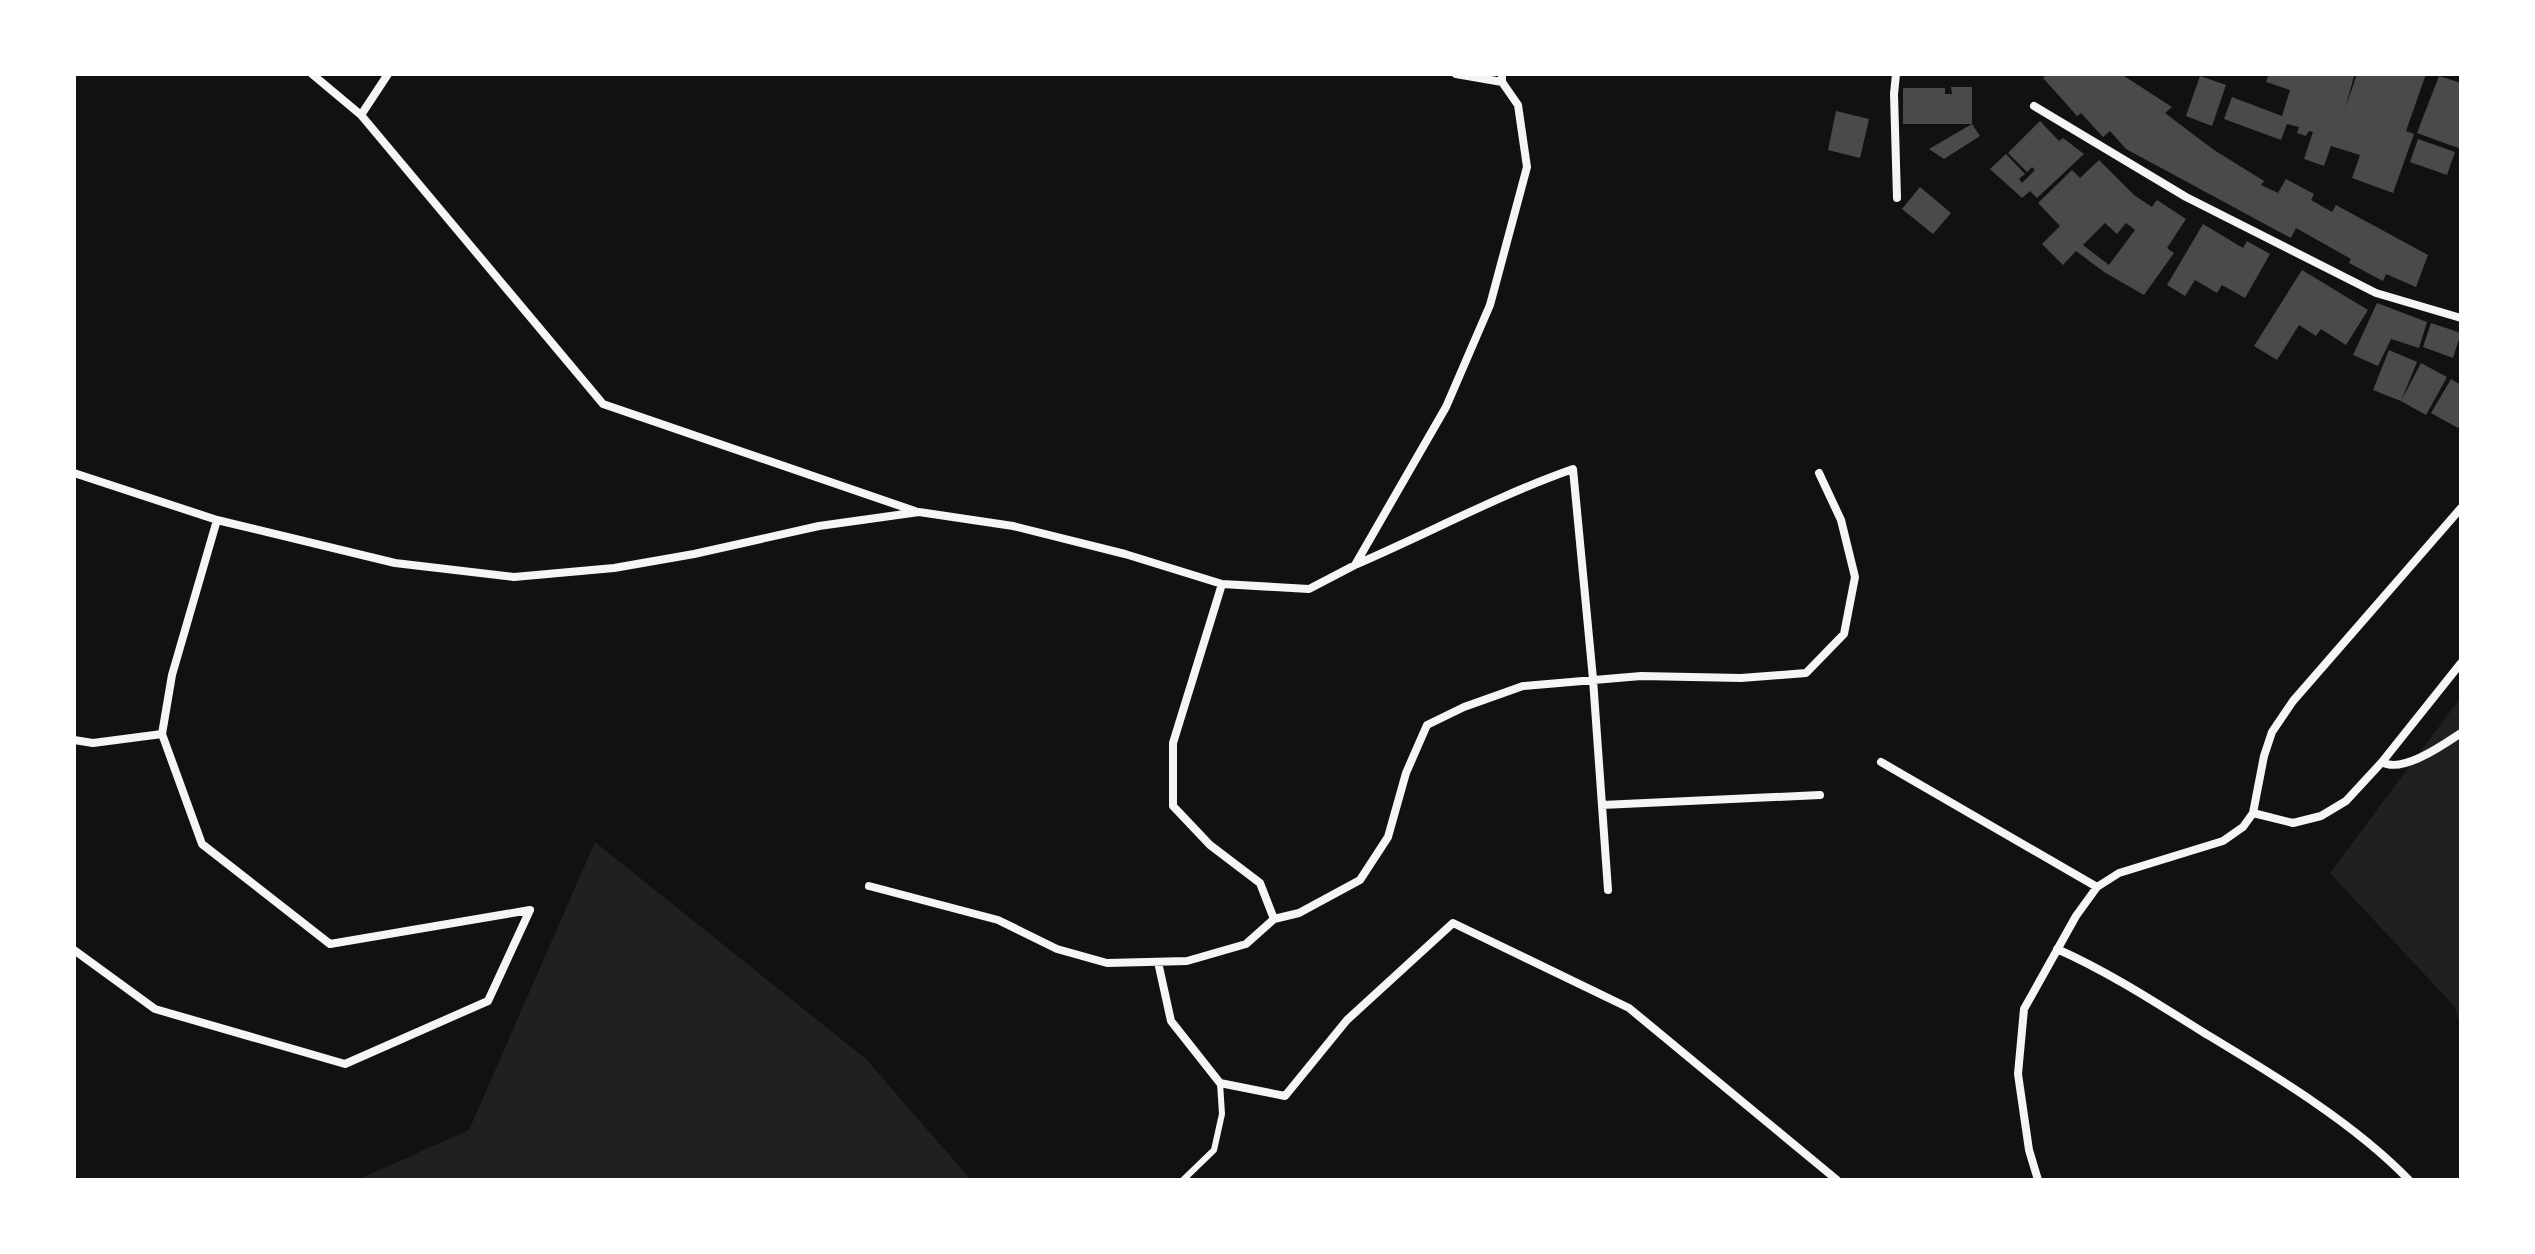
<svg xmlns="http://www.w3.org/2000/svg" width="2535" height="1254" font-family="'Zilla Slab',serif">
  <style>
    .green { fill: #202020 }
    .building { fill: #4a4a4a; fill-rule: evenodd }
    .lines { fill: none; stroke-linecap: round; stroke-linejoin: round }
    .service { stroke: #f5f5f5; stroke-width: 6 }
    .minor { stroke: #f5f5f5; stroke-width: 8 }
  </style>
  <rect width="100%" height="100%" fill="#111"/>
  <path class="green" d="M 2461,697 L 2461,1030 L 2455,1007 L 2330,873 Z
    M 595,842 L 866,1059 L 971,1180 L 357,1180 L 469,1130 Z"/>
  <path class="building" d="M 2048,74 L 2121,74 L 2172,107 L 2165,113 L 2214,150 L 2264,181 L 2261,185 L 2278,193 L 2286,179 L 2314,194 L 2311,200 L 2332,212 L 2336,205 L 2428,255 L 2416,287 L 2386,274 L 2383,281 L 2349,263 L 2351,259 L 2296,228 L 2291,238 L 2126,149 L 2110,131 L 2103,137 L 2081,113 L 2077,116 L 2062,99 L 2043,78 Z
    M 2269,74 L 2354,76 L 2345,109 L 2357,74 L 2426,74 L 2406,131 L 2414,134 L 2393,193 L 2352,178 L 2360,155 L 2331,146 L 2324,166 L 2304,159 L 2313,132 L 2309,131 L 2306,136 L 2297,133 L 2299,127 L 2287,124 L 2281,140 L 2224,119 L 2232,97 L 2282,116 L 2290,90 L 2266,82 Z
    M 2200,76 L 2226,85 L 2212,126 L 2186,116 Z
    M 2439,76 L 2461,83 L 2461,149 L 2417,133 Z
    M 1951,87 L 1972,87 L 1972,124 L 1903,124 L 1903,88 L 1945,88 L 1945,94 L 1952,94 Z
    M 1836,111 L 1869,119 L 1860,158 L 1828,150 Z
    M 2040,121 L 2059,141 L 2063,138 L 2084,154 L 2037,198 L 2030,191 L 2022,198 L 1990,169 L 2006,154 L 2025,174 L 2019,179 L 2022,183 L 2035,170 L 2032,167 L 2027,172 L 2008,153 Z
    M 1972,124 L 1980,136 L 1944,159 L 1929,149 Z
    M 2418,139 L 2455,152 L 2447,175 L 2410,162 Z
    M 2099,160 L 2134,195 L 2152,207 L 2157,200 L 2186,219 L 2167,248 L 2174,253 L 2144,295 L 2104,272 L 2076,251 L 2063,265 L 2042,244 L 2060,226 L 2038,203 L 2072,170 L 2080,178 ZM 2105,223 L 2117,234 L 2126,223 L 2135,230 L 2109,265 L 2083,245 Z
    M 1920,187 L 1951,213 L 1933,234 L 1902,209 Z
    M 2203,224 L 2243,248 L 2247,241 L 2270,254 L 2245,298 L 2222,285 L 2217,293 L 2195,280 L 2185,296 L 2167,285 Z
    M 2302,270 L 2368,310 L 2346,345 L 2321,329 L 2316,336 L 2299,325 L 2277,360 L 2254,346 Z
    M 2377,303 L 2427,322 L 2419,348 L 2391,339 L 2378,366 L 2353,355 Z
    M 2431,323 L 2461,333 L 2453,358 L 2423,347 Z
    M 2389,350 L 2417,362 L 2401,401 L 2373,390 Z
    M 2421,363 L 2447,377 L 2426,415 L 2401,401 Z
    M 2451,379 L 2461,385 L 2461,423 L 2458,428 L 2431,413 Z"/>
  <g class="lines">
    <path class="service" d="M 1183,1180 L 1214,1150 L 1222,1114 L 1220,1083"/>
    <path class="minor" d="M 312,74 L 361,115 L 603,404 L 915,511
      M 1456,74 L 1502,82
      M 1896,74 L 1894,94 L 1897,198
      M 2034,106 L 2186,197 L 2376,293 L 2461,318
      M 361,115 L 388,74
      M 74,473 L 217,520 L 395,563 L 514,577 L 614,568 L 694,554 L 819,526 L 919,512 L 1013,526 L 1125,554 L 1222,584 L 1309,589 L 1355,565 L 1446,407 L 1490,305 L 1527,167 L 1518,105 L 1502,82 L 1502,74
      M 1357,564 C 1429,533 1499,495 1573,469 L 1593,679 L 1608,890
      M 74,740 L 93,743 L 162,734
      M 1881,762 L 2097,887
      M 2382,762 C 2402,774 2443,745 2461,733
      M 1602,805 L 1820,795
      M 2253,813 L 2293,823 L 2321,816 L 2346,801 L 2382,762 L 2461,663
      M 869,886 L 998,920 L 1057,949 L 1107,963 L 1187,961 L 1246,944 L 1274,919 L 1260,883 L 1210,845 L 1173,806 L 1173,743 L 1222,584
      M 1274,919 L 1299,913 L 1360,880 L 1388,837 L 1406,773 L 1427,725 L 1464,707 L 1523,686 L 1641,676 L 1741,678 L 1806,673 L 1844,634 L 1855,577 L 1841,520 L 1819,473
      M 2057,949 C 2109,972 2158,1004 2206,1034 C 2274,1075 2354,1123 2409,1180
      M 74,950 L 155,1009 L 345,1064 L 488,1001 L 530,910 L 330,944 L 202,844 L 162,734 L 172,675 L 217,520
      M 1158,962 L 1171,1021 L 1220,1083 L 1285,1096 L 1347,1020 L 1453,923 L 1629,1008 L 1837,1180
      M 2038,1180 L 2029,1150 L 2018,1074 L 2024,1009 L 2076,916 L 2097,887 L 2119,873 L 2223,841 L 2243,827 L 2253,813 L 2264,756 L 2272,732 L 2293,701 L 2461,508"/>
  </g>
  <rect width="2535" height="1254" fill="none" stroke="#ffffff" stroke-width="152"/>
</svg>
